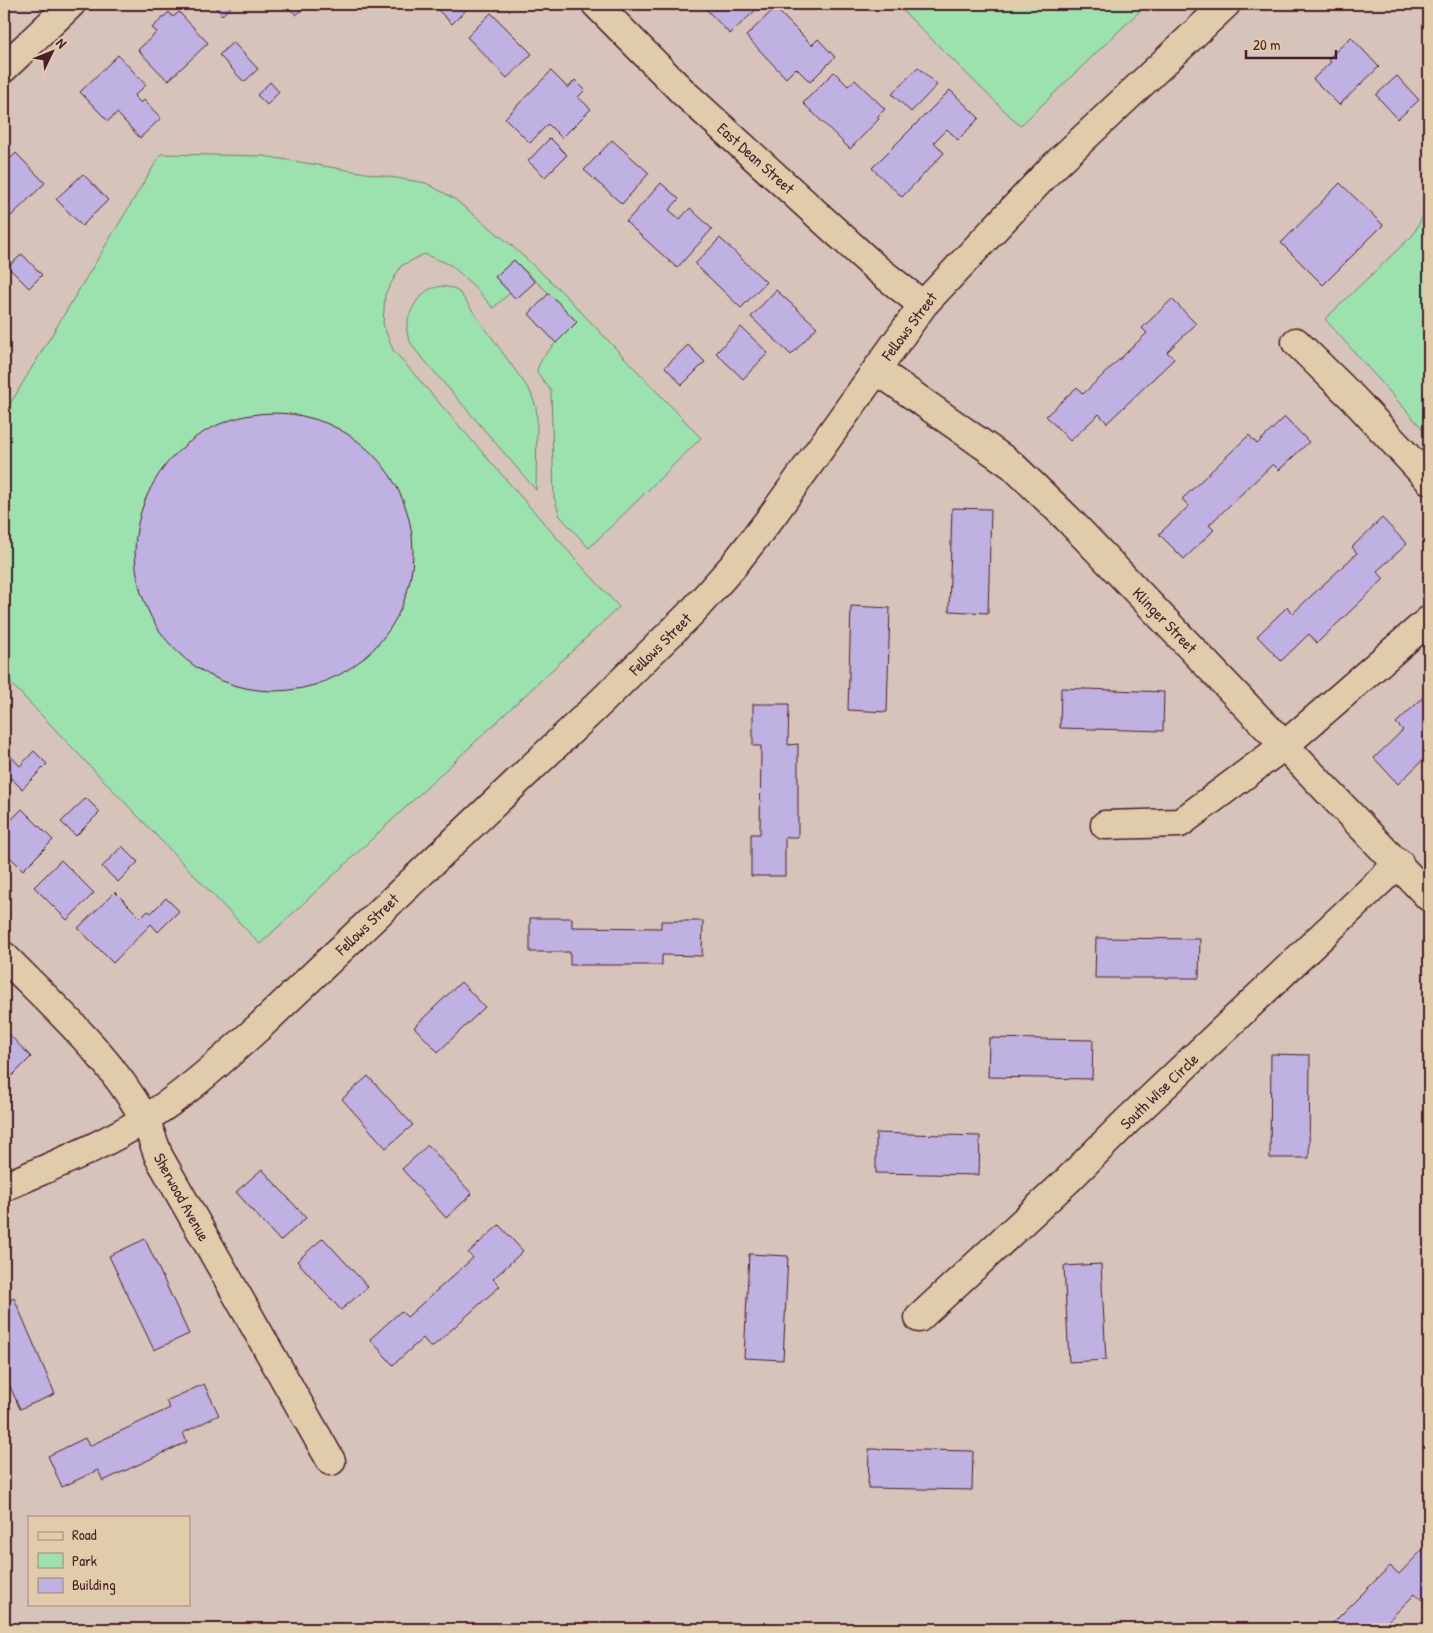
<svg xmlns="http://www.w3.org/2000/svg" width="1433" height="1633" font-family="'Patrick Hand',sans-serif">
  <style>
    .green { fill: #9ce2af; stroke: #73806d }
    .building { fill: #bfb1e1; stroke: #4a1f2b }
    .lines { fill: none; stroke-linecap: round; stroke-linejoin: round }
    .minor-casing { stroke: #4a1f2b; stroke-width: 31 }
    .minor { stroke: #e0cbaa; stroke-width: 28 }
    .labels { text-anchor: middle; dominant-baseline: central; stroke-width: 4.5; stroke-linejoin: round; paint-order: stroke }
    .street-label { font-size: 16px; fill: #4a1f2b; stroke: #e0cbaa }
  </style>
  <rect width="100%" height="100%" fill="#d6c3ba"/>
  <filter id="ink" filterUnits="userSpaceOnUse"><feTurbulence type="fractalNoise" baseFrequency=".02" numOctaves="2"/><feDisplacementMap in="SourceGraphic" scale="10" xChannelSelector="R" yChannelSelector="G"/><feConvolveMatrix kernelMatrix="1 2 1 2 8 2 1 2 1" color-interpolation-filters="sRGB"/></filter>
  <g filter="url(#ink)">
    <path class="green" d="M 896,4 L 1147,4 L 1020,126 Z
      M 161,154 L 263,156 L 426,183 L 453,198 L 510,244 L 561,291 L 701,438 L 589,548 L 560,516 L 554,497 L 551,391 L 537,372 C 538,356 566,334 577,322 C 557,300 535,281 514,260 L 495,277 L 510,293 L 493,308 L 475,287 L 451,265 L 424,254 L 401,266 L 385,294 L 383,324 L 393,350 L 577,561 L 619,607 L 260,944 L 4,676 L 4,414 Z
      M 1429,205 L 1429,436 L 1325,319 L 1413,235 Z
      M 441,286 L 453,288 L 460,293 L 530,391 L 536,407 L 537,419 L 536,490 L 426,362 C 419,354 411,346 408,336 C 403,321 416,296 430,289 C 433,288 438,287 441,286 Z"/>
    <path class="building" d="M 212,4 L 234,4 L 222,15 Z
      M 286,4 L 309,4 L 296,15 Z
      M 432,4 L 472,4 L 452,24 Z
      M 701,4 L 762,4 L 730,34 Z
      M 775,8 L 812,45 L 818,39 L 835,57 L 810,82 L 796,68 L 786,78 L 746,36 Z
      M 169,12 L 173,17 L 179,12 L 208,43 L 168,81 L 138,50 L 157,32 L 152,28 Z
      M 491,13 L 532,54 L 507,78 L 467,37 Z
      M 1351,37 L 1379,67 L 1339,105 L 1313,79 L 1331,62 L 1328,59 Z
      M 233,42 L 258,69 L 244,82 L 219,55 Z
      M 118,55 L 146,85 L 134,96 L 141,103 L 144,100 L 161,118 L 140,138 L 117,113 L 108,121 L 80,92 Z
      M 918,67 L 937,85 L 911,112 L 892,94 Z
      M 551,71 L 568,88 L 575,80 L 585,90 L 578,97 L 591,109 L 562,138 L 548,124 L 530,143 L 505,118 Z
      M 834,72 L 848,86 L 855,80 L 885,109 L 877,117 L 879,119 L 850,149 L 803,103 Z
      M 1397,76 L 1419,100 L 1398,119 L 1376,95 Z
      M 270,82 L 279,92 L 267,105 L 257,95 Z
      M 950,90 L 979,118 L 958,140 L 947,129 L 934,142 L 944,153 L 902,197 L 872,168 Z
      M 550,138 L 567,155 L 545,177 L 528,161 Z
      M 612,140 L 649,173 L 622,204 L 584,170 Z
      M 16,153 L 45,183 L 5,222 L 4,165 Z
      M 83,174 L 108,200 L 82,226 L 56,199 Z
      M 661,183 L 679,199 L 669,210 L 680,219 L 690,208 L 712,229 L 677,268 L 626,222 Z
      M 1340,183 L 1383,225 L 1323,285 L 1281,243 Z
      M 720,238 L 766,282 L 741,308 L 695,264 Z
      M 22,254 L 42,275 L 29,288 L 8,267 Z
      M 514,260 L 535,282 L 516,299 L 495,277 Z
      M 776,290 L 817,327 L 791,355 L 751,317 Z
      M 549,293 L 577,322 L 556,343 L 529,314 Z
      M 1172,299 L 1196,324 L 1167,352 L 1174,359 L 1107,423 L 1099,414 L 1070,441 L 1046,416 L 1077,387 L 1083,394 L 1147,333 L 1142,328 Z
      M 741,327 L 768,353 L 743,379 L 716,353 Z
      M 688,345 L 705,362 L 682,385 L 665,367 Z
      M135 552a139 139 0 1 1 278 0a139 139 0 1 1-278 0Z
      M 1285,417 L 1309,442 L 1279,470 L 1273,464 L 1209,525 L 1214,530 L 1184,559 L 1159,534 L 1189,506 L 1182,499 L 1249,435 L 1257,444 Z
      M 952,508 L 991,509 L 988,613 L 949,611 Z
      M 1382,518 L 1407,544 L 1377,571 L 1384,579 L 1317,643 L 1309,634 L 1281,661 L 1257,636 L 1287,607 L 1293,613 L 1357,553 L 1352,547 Z
      M 851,606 L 890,608 L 887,712 L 848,710 Z
      M 1061,688 L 1164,692 L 1163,731 L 1060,728 Z
      M 1429,692 L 1429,745 L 1424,750 L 1428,755 L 1398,784 L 1374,758 L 1403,730 L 1396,723 Z
      M 753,704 L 789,704 L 788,745 L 798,744 L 798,837 L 785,837 L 785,876 L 751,876 L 751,834 L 760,834 L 761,746 L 753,746 Z
      M 4,749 L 20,766 L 34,751 L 47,764 L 22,789 L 11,778 L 4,785 Z
      M 86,798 L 100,812 L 76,836 L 61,822 Z
      M 22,809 L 53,840 L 23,870 L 4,851 L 4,827 Z
      M 122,846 L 138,862 L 118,882 L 102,867 Z
      M 61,860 L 94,893 L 67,920 L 34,887 Z
      M 115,892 L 141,918 L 148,911 L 151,913 L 166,898 L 179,911 L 158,932 L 151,924 L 113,963 L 78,928 Z
      M 530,918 L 572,918 L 572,927 L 661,928 L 661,921 L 703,921 L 702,956 L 662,955 L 662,965 L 570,965 L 570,952 L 530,952 Z
      M 1096,938 L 1200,939 L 1199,978 L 1095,978 Z
      M 461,982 L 485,1007 L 438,1052 L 414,1027 Z
      M 4,1029 L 31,1057 L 7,1081 L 4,1078 Z
      M 989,1038 L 1093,1040 L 1092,1079 L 988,1077 Z
      M 1271,1054 L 1310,1055 L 1309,1158 L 1270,1158 Z
      M 368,1076 L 413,1125 L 386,1148 L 342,1099 Z
      M 876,1133 L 980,1136 L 979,1175 L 876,1173 Z
      M 428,1145 L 472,1194 L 446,1218 L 402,1169 Z
      M 262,1169 L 306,1218 L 280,1241 L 236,1192 Z
      M 499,1225 L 523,1251 L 493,1279 L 500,1286 L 431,1348 L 423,1338 L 393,1365 L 370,1339 L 401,1311 L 407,1317 L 473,1258 L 468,1253 Z
      M 323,1238 L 368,1287 L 341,1310 L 297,1261 Z
      M 145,1239 L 189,1334 L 154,1350 L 109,1256 Z
      M 749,1254 L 788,1256 L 783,1360 L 744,1358 Z
      M 1101,1264 L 1106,1360 L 1069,1362 L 1064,1266 Z
      M 14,1298 L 55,1394 L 20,1409 L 4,1373 L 4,1303 Z
      M 204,1384 L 219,1415 L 183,1433 L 187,1442 L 103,1481 L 98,1470 L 62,1487 L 48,1456 L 85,1438 L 89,1446 L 170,1408 L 166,1401 Z
      M 869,1449 L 973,1451 L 972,1490 L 868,1488 Z
      M 1426,1546 L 1429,1549 L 1429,1593 L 1422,1600 L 1415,1594 L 1380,1629 L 1327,1629 L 1390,1566 L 1399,1574 Z"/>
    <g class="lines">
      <defs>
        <path id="minor" d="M 596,4 L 684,93 L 877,269 L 923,305
          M 4,68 L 71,4
          M 1296,342 L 1353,398 L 1429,480
          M 877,370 L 1012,465 L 1067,518 L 1429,897
          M 1105,825 L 1180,823 L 1285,745 L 1429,620
          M 4,956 C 54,1007 109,1055 144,1118 C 150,1130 154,1144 159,1157 L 331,1461
          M 4,1187 C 51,1166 101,1147 145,1119 C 186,1094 222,1060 258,1028 L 603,700 L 693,611 L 733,566 L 772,516 L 923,305 L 1050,170 L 1226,4
          M 919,1318 L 1068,1180 L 1127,1121 L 1399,863"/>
      </defs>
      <use href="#minor" class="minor-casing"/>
      <use href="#minor" class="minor"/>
    </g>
  </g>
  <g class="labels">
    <g class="street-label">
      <text transform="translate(756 158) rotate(42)">East Dean Street</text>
      <text transform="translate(909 326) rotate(-53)">Fellows Street</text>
      <text transform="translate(1165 620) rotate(46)">Klinger Street</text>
      <text transform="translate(660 644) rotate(-45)">Fellows Street</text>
      <text transform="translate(367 924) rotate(-44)">Fellows Street</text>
      <text transform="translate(1159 1091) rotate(-44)">South Wise Circle</text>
      <text transform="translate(182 1197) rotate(61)">Sherwood Avenue</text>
    </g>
  </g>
  <rect width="1433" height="1633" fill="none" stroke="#e0cbaa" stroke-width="20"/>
  <rect x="10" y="10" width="1413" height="1613" fill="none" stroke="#4a1f2b" stroke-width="2" filter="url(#ink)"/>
  <rect x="28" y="1516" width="162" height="90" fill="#e0cbaa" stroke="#a48677"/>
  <rect x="38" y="1532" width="25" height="8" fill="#e0cbaa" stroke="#a48677"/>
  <text x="72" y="1540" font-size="15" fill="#4a1f2b">Road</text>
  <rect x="38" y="1553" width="25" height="15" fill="#9ce2af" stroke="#a48677"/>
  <text x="72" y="1566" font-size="15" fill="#4a1f2b">Park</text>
  <rect x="38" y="1578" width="25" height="15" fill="#bfb1e1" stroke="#a48677"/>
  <text x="72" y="1590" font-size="15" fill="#4a1f2b">Building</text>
  <g transform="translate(52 52) rotate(47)" stroke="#e0cbaa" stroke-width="4" paint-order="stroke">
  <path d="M0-4L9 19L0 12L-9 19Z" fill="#4a1f2b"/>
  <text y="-8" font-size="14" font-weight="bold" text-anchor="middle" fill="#4a1f2b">N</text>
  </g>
  <path d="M1246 50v8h90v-8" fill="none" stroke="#4a1f2b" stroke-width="2.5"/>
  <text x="1253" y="50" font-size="15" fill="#4a1f2b" stroke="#e0cbaa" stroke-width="4" paint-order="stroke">20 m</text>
</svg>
